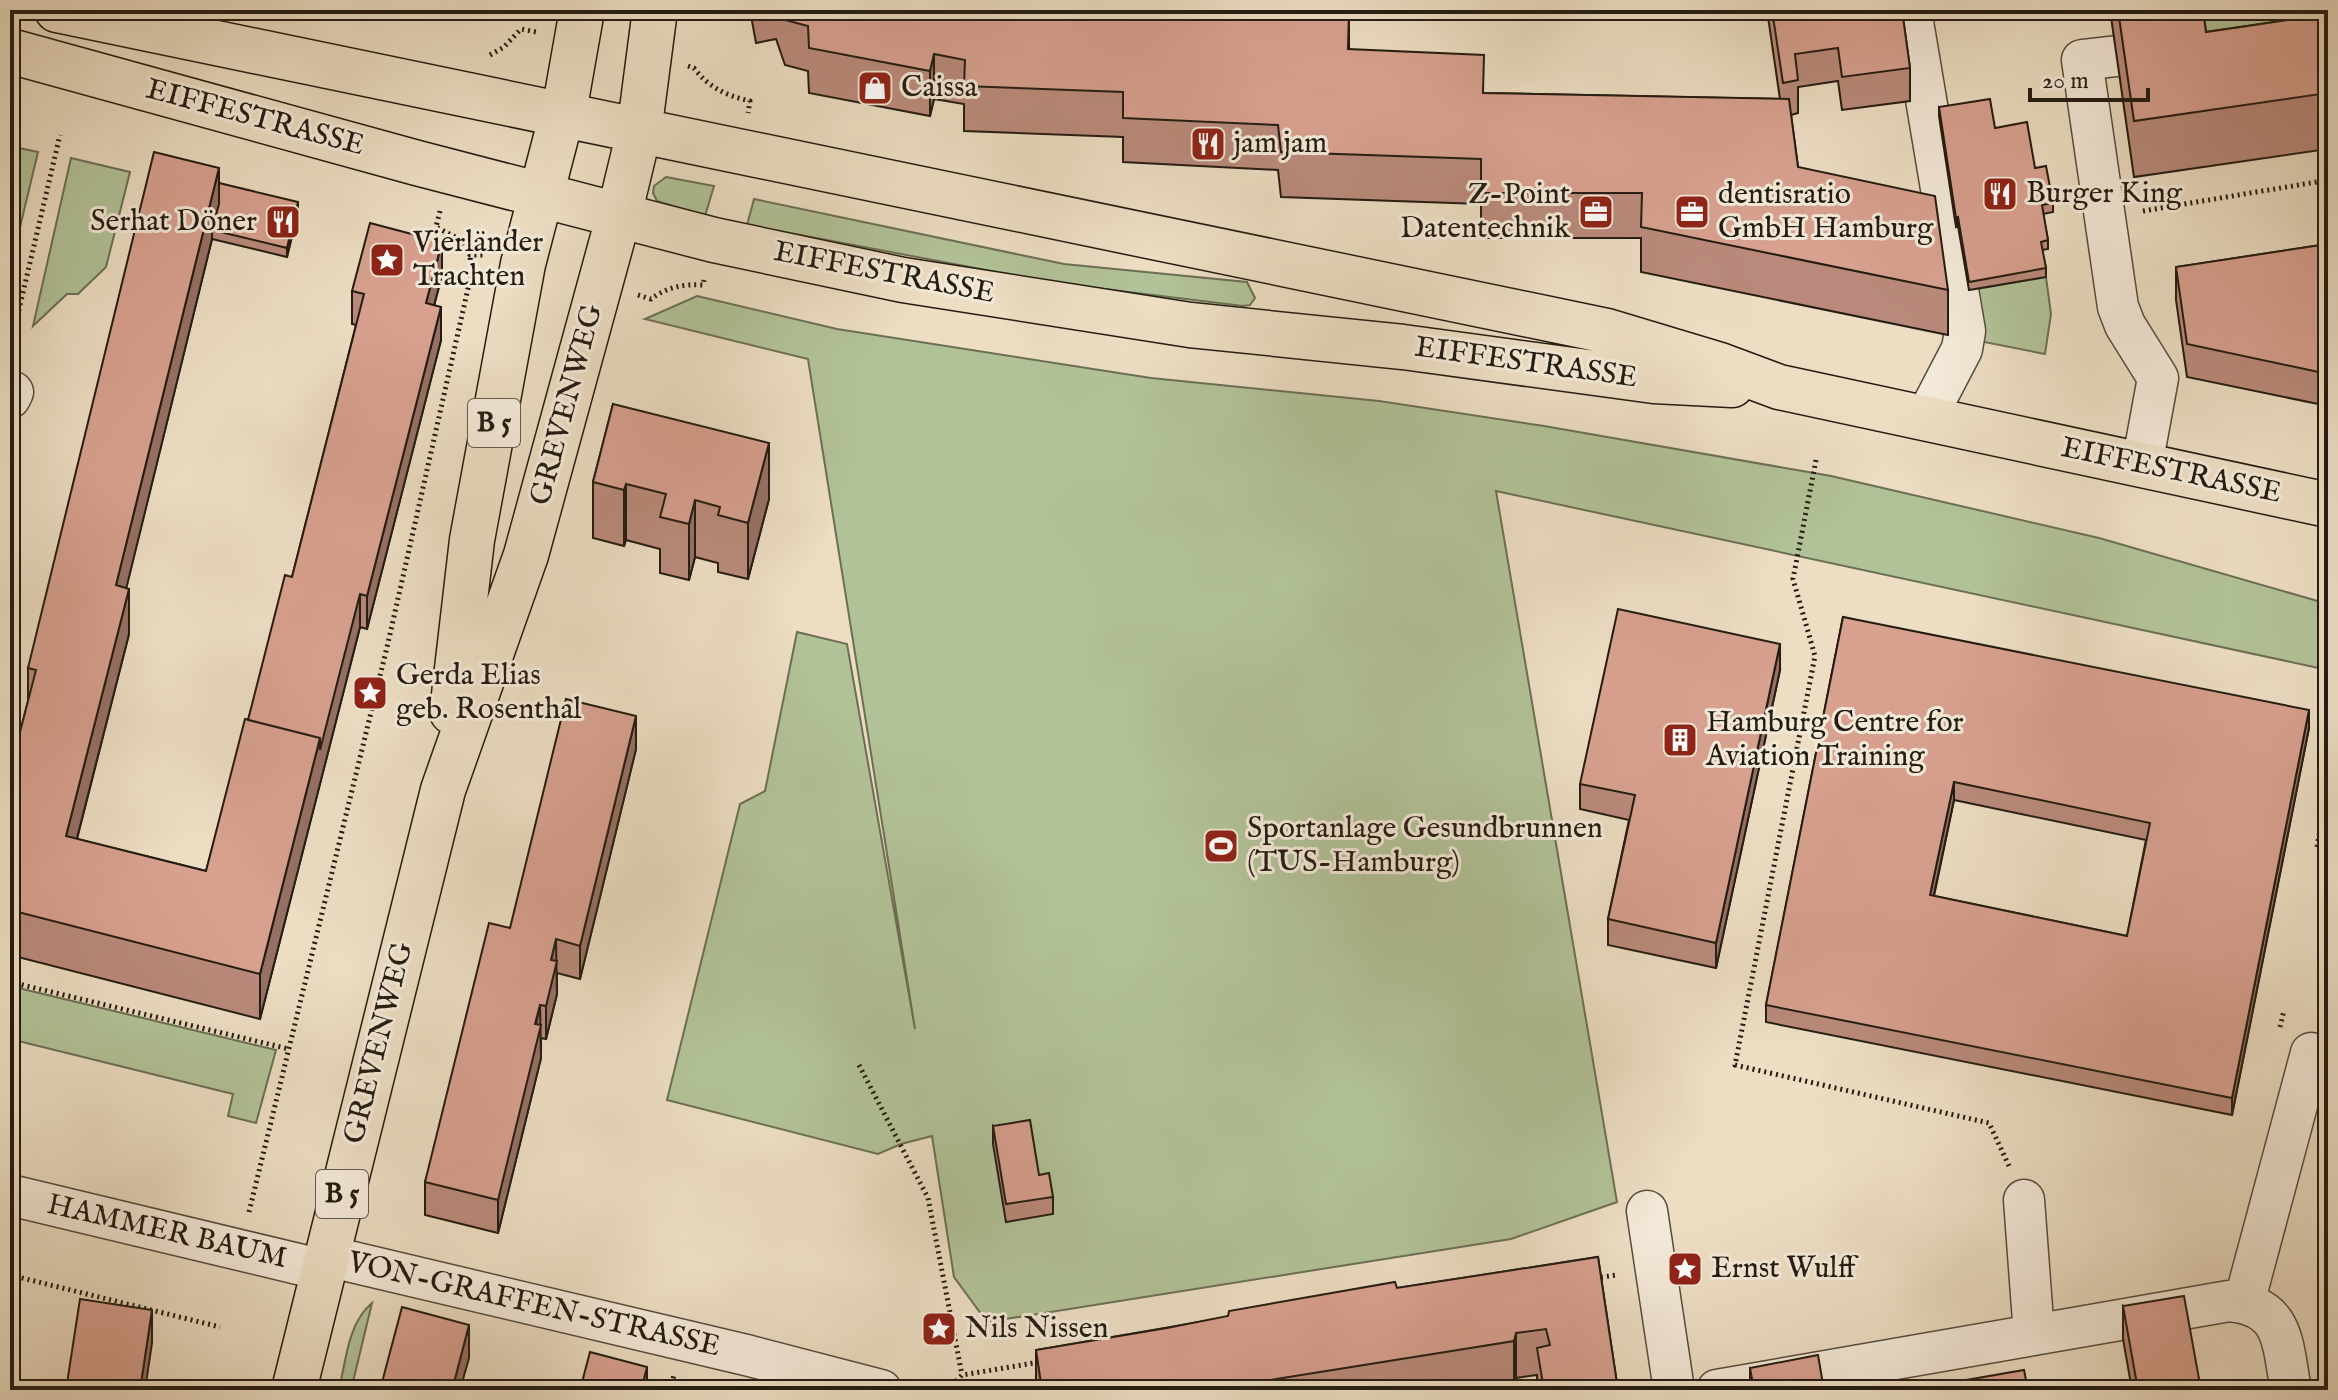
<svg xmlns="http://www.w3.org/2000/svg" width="2338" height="1400" font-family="'IM FELL English',serif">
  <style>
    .green { fill: #b2c298; stroke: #6b6f55; stroke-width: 2 }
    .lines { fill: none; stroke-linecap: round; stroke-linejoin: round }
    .minor-casing { stroke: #564c3e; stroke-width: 43 }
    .major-casing { stroke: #241c12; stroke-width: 47 }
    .path { stroke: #241c12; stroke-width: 5; stroke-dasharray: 2 4; stroke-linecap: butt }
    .minor { stroke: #f3e9d8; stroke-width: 40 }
    .major { stroke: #ecddc3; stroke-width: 44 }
    .wall { fill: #b98a7b; stroke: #241c12; stroke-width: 2; fill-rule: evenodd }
    .shaded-wall { fill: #967064; stroke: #241c12; stroke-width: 2 }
    .building { fill: #d7a08f; stroke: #241c12; stroke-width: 2; fill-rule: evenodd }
    .labels { text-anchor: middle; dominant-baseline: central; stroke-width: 6; stroke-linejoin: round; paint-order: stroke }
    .shield { fill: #f3e9d8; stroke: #625a4d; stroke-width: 2 }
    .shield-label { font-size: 28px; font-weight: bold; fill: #241c12 }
    .poi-label { font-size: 30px; fill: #241c12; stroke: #f3e9d8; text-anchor: start }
    .street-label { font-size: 30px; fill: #241c12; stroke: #f3e9d8 }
  </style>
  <rect width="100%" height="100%" fill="#ecddc3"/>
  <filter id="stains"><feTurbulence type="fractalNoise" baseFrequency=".0025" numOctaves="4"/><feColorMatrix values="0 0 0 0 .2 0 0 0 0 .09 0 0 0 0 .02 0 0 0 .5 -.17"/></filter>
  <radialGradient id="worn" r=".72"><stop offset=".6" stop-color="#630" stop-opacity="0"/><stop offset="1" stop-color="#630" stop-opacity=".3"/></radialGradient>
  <path class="green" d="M 2195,10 L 2328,10 L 2328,70 L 2206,88 Z
    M 10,146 L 38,152 L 10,269 Z
    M 71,158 L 130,172 L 106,267 L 78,294 L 67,294 L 33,326 Z
    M 666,177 L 714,186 L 705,216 L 657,201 L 653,193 L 654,186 Z
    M 754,199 L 1064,264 L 1247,282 L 1255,298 L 1250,305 L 1243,306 L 1055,283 L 747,225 Z
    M 2046,277 L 2051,314 L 2045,354 L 1984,342 L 1976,289 Z
    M 697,296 L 837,329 L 1151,378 L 1379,401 L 1544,426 L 1831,476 L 2099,538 L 2328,604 L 2328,670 L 1496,491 L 1617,1202 L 1511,1239 L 987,1322 L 954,1277 L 932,1136 L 901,1144 L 878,1154 L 667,1100 L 740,804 L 765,791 L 797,632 L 847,644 L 915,1029 L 808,359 L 645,319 Z
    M 10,986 L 276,1050 L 256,1123 L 228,1116 L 233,1094 L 10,1039 Z
    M 372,1303 L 351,1390 L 339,1390 C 346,1360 348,1323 372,1303 Z"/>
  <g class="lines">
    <defs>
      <path id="minor" d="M 1911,10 L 1965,331 L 1962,349 L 1926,418
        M 2117,56 L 2082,60 L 2118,307 L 2125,325 L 2158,378 L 2142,465
        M 10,398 L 13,392
        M 10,1195 L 323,1270
        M 2024,1200 L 2034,1335
        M 1647,1211 L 1674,1390
        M 327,1256 L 746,1355 L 881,1390
        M 2244,1303 L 2311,1053
        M 1717,1390 L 2229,1301 C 2286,1306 2282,1344 2291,1390"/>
      <path id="major" d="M 57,10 L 1607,331 L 1720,365 L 1779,387 L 2328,505
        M 10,51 L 417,163 L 714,240 L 903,280 L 1190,325 L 1403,347 L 1654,381 L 1732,385
        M 452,712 L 472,540 L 523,264 L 567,95 L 582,10
        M 294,1390 L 443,790 L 526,555 L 619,215 L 639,132 L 655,10"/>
    </defs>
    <use href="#minor" class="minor-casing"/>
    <use href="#major" class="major-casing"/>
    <path class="path" d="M 2075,17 L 2110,10
      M 490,55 L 504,47 L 521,29 L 536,32
      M 688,66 L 694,68 C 708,87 727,96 750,101 L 748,113
      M 440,211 L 436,227 L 457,238 L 470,255 L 485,255
      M 2143,211 L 2328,180
      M 638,295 L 651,299 C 667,287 683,284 703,285 L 704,280
      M 13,352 L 13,335 L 60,135
      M 1816,460 L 1793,579 L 1815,656 L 1735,1065 L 1989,1123 L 2009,1166
      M 2317,847 L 2328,785
      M 10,982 L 289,1049
      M 2280,1027 L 2284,1010
      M 859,1065 L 928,1198 L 962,1375
      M 249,1212 L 388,643 L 469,284 L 471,273 L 470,255
      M 10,1275 L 220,1327
      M 1595,1278 L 1617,1275
      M 670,1390 L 674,1375
      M 948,1390 L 962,1375 L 1040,1362"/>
    <use href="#minor" class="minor"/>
    <use href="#major" class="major"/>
  </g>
  <path class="wall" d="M 750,10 L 1349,10 L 1349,49 L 1484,93 L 1780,99 L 1767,10 L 1902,10 L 1910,68 L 1910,101 L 1842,110 L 1838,81 L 1798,87 L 1798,113 L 1791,115 L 1798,167 L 1948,290 L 1948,335 L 1641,272 L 1641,238 L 1481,238 L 1481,204 L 1281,197 L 1278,170 L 1123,162 L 1123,137 L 964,131 L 964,104 L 934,99 L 930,116 L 809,93 L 808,71 L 785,65 L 776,39 L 756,43 Z
    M 2110,10 L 2203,10 L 2206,32 L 2328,14 L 2328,149 L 2134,177 Z
    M 1939,107 L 1995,128 L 2035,168 L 2053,203 L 2053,212 L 2043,214 L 2048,240 L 2048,249 L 2042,250 L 2046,268 L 2046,277 L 1969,290 L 1958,226 L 1956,227 L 1939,116 Z
    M 219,183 L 298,211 L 287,257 L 212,239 L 126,588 L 129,634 L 77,839 L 206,871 L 248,720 L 292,577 L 356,325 L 352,324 L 352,291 L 442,275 L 434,306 L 441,340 L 367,629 L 360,627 L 260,1019 L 10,955 L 10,771 L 28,701 L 28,668 Z
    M 2328,244 L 2328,406 L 2187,377 L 2176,300 L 2176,267 Z
    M 613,404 L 769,499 L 748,579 L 718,572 L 718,563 L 695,557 L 689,580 L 660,573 L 660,549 L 626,540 L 624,546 L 593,538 L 593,482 Z
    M 1843,617 L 2309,728 L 2232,1115 L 1766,1022 L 1766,1005 ZM 1954,800 L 2146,840 L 2127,936 L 1934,896 Z
    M 1780,670 L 1716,968 L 1608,945 L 1608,919 L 1629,820 L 1580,809 L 1580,784 Z
    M 636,749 L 580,979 L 557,973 L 557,994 L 546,1039 L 541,1038 L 541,1058 L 498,1233 L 425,1215 L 425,1182 L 510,928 Z
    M 993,1126 L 1039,1175 L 1053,1197 L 1053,1214 L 1006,1222 L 993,1144 Z
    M 1598,1257 L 1618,1390 L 1537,1390 L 1537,1375 L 1516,1378 L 1514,1385 L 1486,1390 L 1036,1390 L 1036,1350 L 1397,1288 Z
    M 2123,1306 L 2201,1390 L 2132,1390 L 2123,1339 Z
    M 1750,1368 L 1824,1390 L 1750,1390 Z"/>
  <path class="shaded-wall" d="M 934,54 L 934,99 L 930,116 L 930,71 Z
    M 219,168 L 219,213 L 212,230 L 212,239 L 116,630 L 116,585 Z
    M 298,202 L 298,211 L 287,257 L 287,248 Z
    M 1958,217 L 1958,226 L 1956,227 L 1956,218 Z
    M 442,242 L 442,275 L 426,336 L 426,303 Z
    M 441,307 L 441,340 L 367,629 L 367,596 Z
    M 769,443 L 769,499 L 748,579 L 748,523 Z
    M 626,484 L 626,540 L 624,546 L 624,490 Z
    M 695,500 L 695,557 L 689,580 L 689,524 Z
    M 129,589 L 129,634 L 66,881 L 66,836 Z
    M 360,594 L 360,627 L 260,1019 L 260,974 L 320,738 Z
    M 1780,644 L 1780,670 L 1716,968 L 1716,943 Z
    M 2309,710 L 2309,728 L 2232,1115 L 2232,1098 Z
    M 636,716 L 636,749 L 580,979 L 580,946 Z
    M 1954,782 L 1954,800 L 1930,913 L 1930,895 Z
    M 556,939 L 557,994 L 546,1039 L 546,1006 L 551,960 Z
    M 540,1005 L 541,1058 L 498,1233 L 498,1200 Z
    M 152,1310 L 152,1343 L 145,1390 L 140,1390 Z
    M 469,1325 L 469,1358 L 460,1390 L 452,1390 Z
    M 1516,1333 L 1516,1378 L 1514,1385 L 1514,1341 Z
    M 647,1367 L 647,1390 L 641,1390 Z"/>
  <path class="building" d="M 782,10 L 1349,10 L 1348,49 L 1484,55 L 1483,93 L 1789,99 L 1798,167 L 1935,196 L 1948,290 L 1641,227 L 1642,193 L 1481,193 L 1481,159 L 1281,152 L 1278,125 L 1123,118 L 1123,92 L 964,86 L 965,60 L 934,54 L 930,71 L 809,48 L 808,26 L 785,20 Z
    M 1772,10 L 1902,10 L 1910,68 L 1842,77 L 1838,48 L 1795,54 L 1798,80 L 1783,83 Z
    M 2118,10 L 2203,10 L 2206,32 L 2328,14 L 2328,93 L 2134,121 Z
    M 1990,99 L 1995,128 L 2027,122 L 2035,168 L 2046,166 L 2053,203 L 2042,205 L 2048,240 L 2041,242 L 2046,268 L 1969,282 L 1958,217 L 1956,218 L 1939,107 Z
    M 154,152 L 219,168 L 116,585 L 129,589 L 66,836 L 206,871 L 245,719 L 320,738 L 260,974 L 10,910 L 10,771 L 36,670 L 28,668 Z
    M 219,183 L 298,202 L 287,248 L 212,230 L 219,204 Z
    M 370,223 L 442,242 L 426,303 L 441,307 L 367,596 L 360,594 L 320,750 L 320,738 L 248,720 L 285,575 L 292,577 L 364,294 L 352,291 Z
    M 2328,244 L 2328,374 L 2187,344 L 2176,267 Z
    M 613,404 L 769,443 L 748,523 L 718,515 L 720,507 L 695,500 L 689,524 L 660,517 L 666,494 L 626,484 L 624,490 L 593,482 Z
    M 1618,609 L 1780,644 L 1716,943 L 1608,919 L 1635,795 L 1580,784 Z
    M 1843,617 L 2309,710 L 2232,1098 L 1766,1005 ZM 1954,782 L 2150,823 L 2127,936 L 1930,895 Z
    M 566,699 L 636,716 L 580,946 L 556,939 L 551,960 L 557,961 L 546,1006 L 540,1005 L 535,1024 L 541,1025 L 498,1200 L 425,1182 L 489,923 L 510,928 Z
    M 1030,1120 L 1039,1175 L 1049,1173 L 1053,1197 L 1006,1204 L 993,1126 Z
    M 1598,1257 L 1618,1390 L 1544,1390 L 1537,1348 L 1550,1345 L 1546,1329 L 1516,1333 L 1514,1341 L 1208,1390 L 1042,1390 L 1036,1350 L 1167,1328 L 1228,1316 L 1229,1311 L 1395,1282 L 1397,1288 Z
    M 2184,1296 L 2201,1390 L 2138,1390 L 2123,1306 Z
    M 80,1299 L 152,1310 L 140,1390 L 66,1390 Z
    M 402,1307 L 469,1325 L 452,1390 L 380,1390 Z
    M 590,1352 L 647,1367 L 641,1390 L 580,1390 Z
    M 1818,1355 L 1824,1390 L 1754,1390 L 1750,1368 Z
    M 2024,1370 L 2028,1390 L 1921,1390 L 1920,1388 Z"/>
  <defs>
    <symbol id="shop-square" viewBox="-11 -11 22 22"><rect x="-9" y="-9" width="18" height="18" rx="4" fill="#8f2418" stroke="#f3e9d8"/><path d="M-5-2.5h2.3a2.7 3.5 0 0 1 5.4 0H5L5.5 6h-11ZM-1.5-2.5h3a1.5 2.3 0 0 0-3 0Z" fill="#fff"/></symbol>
    <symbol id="restaurant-square" viewBox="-11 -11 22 22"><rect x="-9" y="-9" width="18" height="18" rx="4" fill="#8f2418" stroke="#f3e9d8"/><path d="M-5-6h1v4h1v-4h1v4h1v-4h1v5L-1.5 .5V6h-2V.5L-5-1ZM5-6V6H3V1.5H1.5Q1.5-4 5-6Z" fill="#fff"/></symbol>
    <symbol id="office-square" viewBox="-11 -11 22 22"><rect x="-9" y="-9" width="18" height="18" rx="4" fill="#8f2418" stroke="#f3e9d8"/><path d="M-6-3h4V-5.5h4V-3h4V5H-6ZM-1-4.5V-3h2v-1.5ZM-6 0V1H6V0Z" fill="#fff"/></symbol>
    <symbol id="sight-square" viewBox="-11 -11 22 22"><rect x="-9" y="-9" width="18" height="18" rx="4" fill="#8f2418" stroke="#f3e9d8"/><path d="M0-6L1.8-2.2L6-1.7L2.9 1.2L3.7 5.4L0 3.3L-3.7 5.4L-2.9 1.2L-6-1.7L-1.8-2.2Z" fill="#fff"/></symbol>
    <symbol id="building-square" viewBox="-11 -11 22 22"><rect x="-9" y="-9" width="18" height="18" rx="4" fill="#8f2418" stroke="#f3e9d8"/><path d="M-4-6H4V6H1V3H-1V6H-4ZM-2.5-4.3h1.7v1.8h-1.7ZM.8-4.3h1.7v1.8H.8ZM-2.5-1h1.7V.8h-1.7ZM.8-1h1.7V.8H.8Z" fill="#fff"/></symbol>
    <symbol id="stadium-square" viewBox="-11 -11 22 22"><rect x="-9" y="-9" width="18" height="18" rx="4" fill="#8f2418" stroke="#f3e9d8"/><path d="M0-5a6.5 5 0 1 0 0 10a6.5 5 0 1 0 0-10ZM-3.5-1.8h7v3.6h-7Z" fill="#fff"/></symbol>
  </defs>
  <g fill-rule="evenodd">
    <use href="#shop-square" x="855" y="68" width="40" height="40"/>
    <use href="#restaurant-square" x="1188" y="124" width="40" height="40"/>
    <use href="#restaurant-square" x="1980" y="174" width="40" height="40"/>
    <use href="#office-square" x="1576" y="192" width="40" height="40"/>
    <use href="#office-square" x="1672" y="192" width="40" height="40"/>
    <use href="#restaurant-square" x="263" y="202" width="40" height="40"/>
    <use href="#sight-square" x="367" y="240" width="40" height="40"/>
    <use href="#sight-square" x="350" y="673" width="40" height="40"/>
    <use href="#building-square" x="1660" y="720" width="40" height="40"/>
    <use href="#stadium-square" x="1201" y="826" width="40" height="40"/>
    <use href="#sight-square" x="1665" y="1249" width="40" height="40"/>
    <use href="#sight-square" x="919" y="1309" width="40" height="40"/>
  </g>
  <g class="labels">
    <g class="shield">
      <rect x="468" y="399" width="52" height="48" rx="6"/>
      <rect x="316" y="1170" width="52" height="48" rx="6"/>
    </g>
    <g class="shield-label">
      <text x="494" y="423">B 5</text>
      <text x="342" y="1194">B 5</text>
    </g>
    <g class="poi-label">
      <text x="901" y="88">Caissa</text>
      <text x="1234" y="144">jam jam</text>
      <text x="2026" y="194">Burger King</text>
      <text x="1570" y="195" text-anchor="end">Z-Point<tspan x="1570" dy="34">Datentechnik</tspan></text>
      <text x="1718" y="195">dentisratio<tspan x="1718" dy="34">GmbH Hamburg</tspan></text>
      <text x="257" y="222" text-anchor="end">Serhat Döner</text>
      <text x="413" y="243">Vierländer<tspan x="413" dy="34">Trachten</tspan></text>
      <text x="396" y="676">Gerda Elias<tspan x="396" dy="34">geb. Rosenthal</tspan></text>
      <text x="1706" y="723">Hamburg Centre for<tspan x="1706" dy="34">Aviation Training</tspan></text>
      <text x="1247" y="829">Sportanlage Gesundbrunnen<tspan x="1247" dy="34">(TUS-Hamburg)</tspan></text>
      <text x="1711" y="1269">Ernst Wulff</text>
      <text x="965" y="1329">Nils Nissen</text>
    </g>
    <g class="street-label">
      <text transform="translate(255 118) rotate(15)">EIFFESTRASSE</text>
      <text transform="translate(884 273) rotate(11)">EIFFESTRASSE</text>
      <text transform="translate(1526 363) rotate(8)">EIFFESTRASSE</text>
      <text transform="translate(567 405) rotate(-75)">GREVENWEG</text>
      <text transform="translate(2171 471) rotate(12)">EIFFESTRASSE</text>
      <text transform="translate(379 1043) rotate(-76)">GREVENWEG</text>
      <text transform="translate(167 1232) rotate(13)">HAMMER BAUM</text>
      <text transform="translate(534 1305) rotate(13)">VON-GRAFFEN-STRASSE</text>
    </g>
  </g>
  <rect width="2338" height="1400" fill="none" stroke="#ecddc3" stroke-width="40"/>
  <rect x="12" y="12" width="2314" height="1376" fill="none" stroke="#241c12" stroke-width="4"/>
  <rect x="20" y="20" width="2298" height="1360" fill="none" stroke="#241c12" stroke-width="2"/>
  <path d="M2030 88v12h118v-12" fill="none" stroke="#241c12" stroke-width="4"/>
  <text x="2042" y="88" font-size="24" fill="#241c12" stroke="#f3e9d8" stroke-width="6" paint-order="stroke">20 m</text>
  <rect width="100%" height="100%" filter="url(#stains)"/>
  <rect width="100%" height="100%" fill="url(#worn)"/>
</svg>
